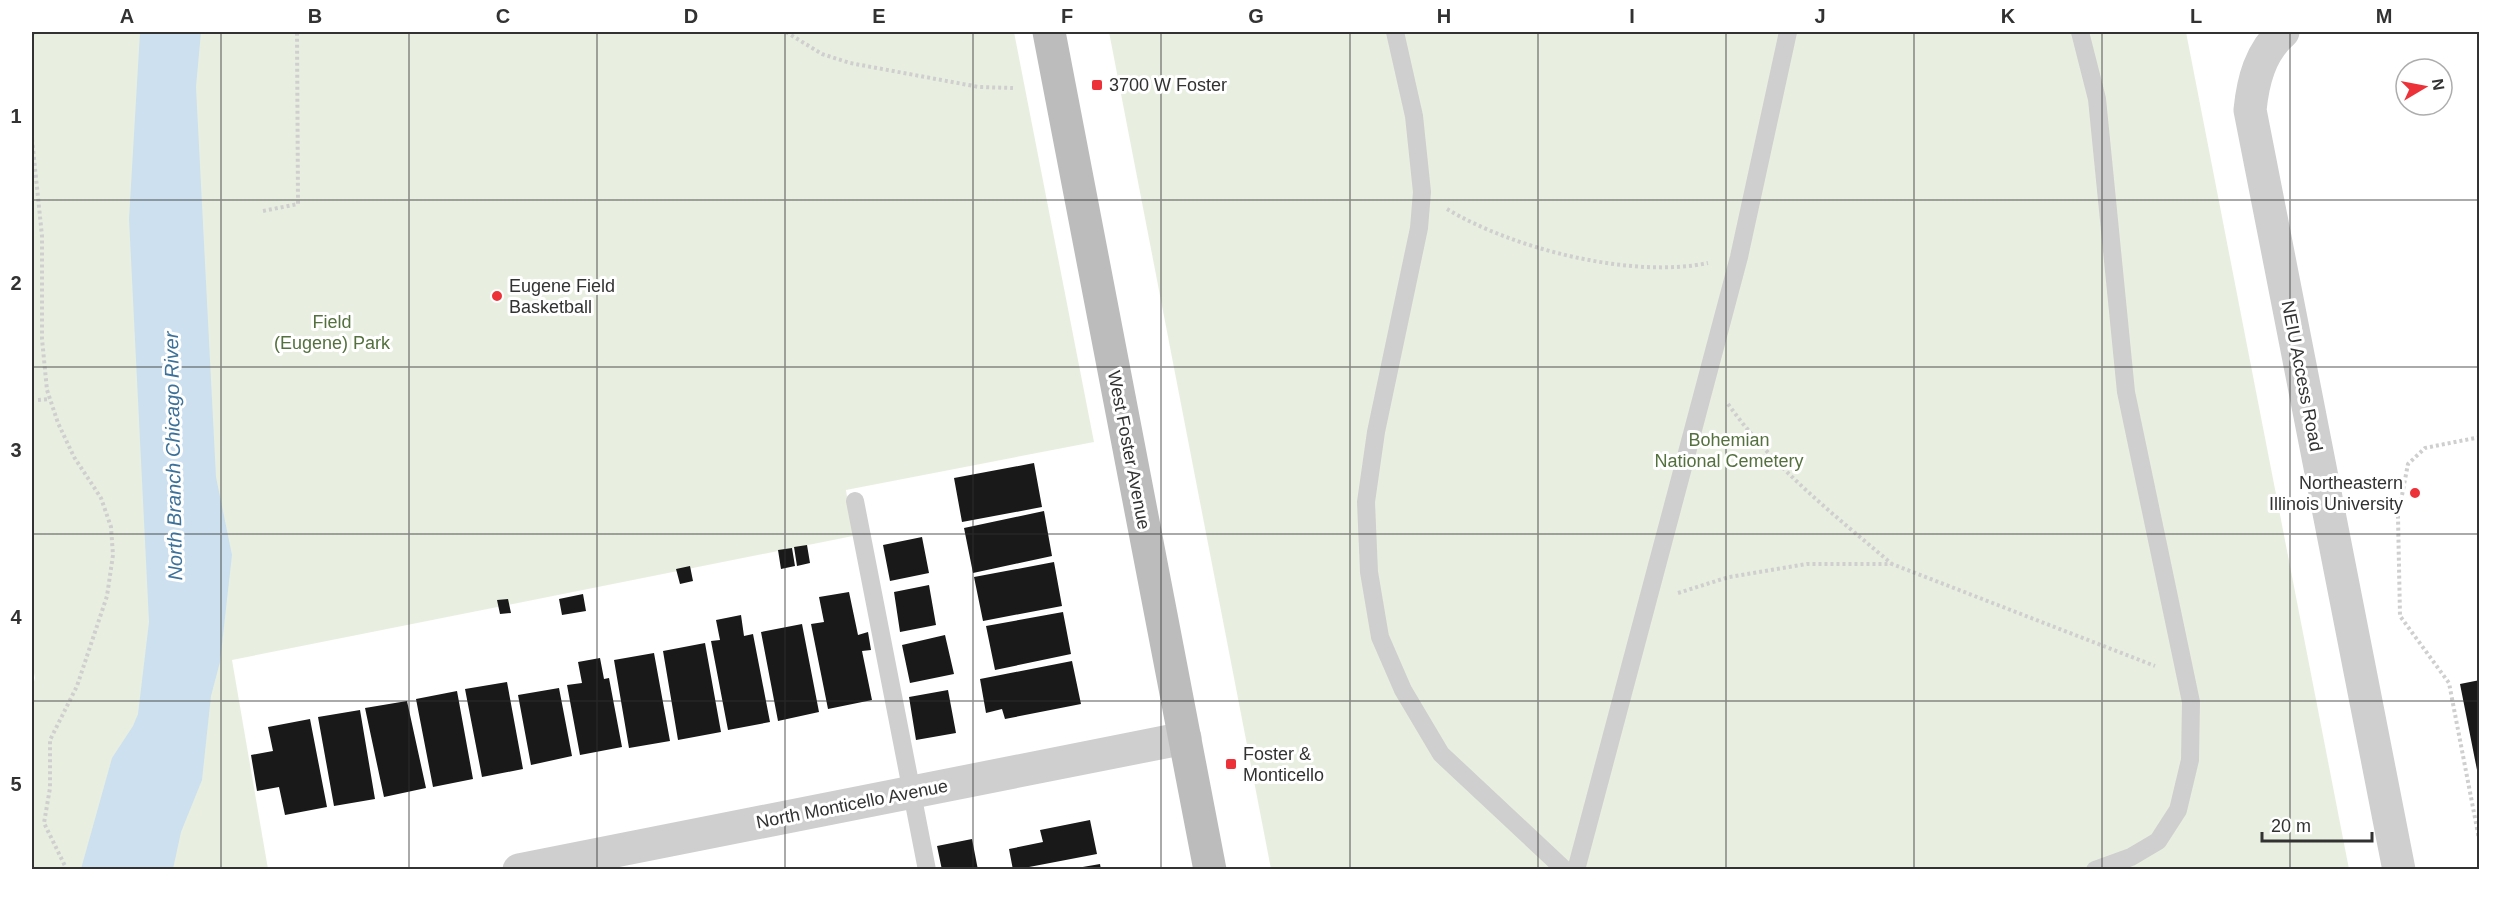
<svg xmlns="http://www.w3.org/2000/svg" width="2511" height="901" font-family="Helvetica,sans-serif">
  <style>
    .green { fill: #e8efe0 }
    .water { fill: #cde0ef }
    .building { fill: #191919 }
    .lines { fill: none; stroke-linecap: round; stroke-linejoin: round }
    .path { stroke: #cfcfcf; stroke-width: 4; stroke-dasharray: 3 3; stroke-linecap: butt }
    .service { stroke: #cfcfcf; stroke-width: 18 }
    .minor { stroke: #cfcfcf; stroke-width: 33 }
    .secondary { stroke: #bcbcbc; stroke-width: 33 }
    .grid { fill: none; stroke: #323232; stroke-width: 1.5; stroke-opacity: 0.55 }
    .poi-dot { fill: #ec3238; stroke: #fff; stroke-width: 2 }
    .labels { text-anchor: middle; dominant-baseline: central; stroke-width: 6; stroke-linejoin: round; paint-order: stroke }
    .poi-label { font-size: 18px; fill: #323232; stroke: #fff; text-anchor: start }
    .park-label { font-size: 18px; fill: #53703d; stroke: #fff }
    .street-label { font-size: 18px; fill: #323232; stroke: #fff }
    .water-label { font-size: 20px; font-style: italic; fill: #3c7199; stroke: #fff }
    .neatline { fill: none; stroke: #323232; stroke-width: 2 }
    .grid-label { font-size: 20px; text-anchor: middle; font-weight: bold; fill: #323232 }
  </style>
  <rect width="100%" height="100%" fill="#fff"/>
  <path class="green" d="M 32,32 L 1014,32 L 1094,442 L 846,490 L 853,536 L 232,660 L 268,869 L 32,869 L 32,688 L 35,678 L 32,663 Z
    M 1109,32 L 2186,32 L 2349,869 L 1271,869 Z"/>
  <path class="water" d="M 140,32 L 201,32 L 196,87 L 216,477 L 232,555 L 220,662 L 211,696 L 202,780 L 181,832 L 173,869 L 81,869 L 112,758 L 133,726 L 138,714 L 149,622 L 129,219 Z"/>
  <path class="building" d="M 1034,463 L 1042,507 L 962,522 L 954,478 Z
    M 1044,511 L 1052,556 L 973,573 L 964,528 Z
    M 922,537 L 929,573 L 890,581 L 883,545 Z
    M 807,545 L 810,563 L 797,566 L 794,547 Z
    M 792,548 L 795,566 L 781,569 L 778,550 Z
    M 1054,562 L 1062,606 L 983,621 L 974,577 Z
    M 690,566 L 693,581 L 680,584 L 676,569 Z
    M 929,585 L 936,625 L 900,632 L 894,592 Z
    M 849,592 L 858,635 L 868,632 L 871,650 L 862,651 L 872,700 L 828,709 L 811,624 L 824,622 L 819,597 Z
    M 583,594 L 586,611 L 562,615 L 559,599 Z
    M 508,599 L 511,613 L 500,614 L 497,600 Z
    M 1063,612 L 1071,654 L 995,670 L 986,626 Z
    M 741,615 L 744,636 L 753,634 L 770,722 L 728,730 L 711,641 L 720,640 L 716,620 Z
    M 802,624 L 819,712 L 778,721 L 761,632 Z
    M 945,635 L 954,674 L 910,683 L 902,645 Z
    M 705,643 L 721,732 L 678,740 L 663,651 Z
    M 654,653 L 670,741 L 629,748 L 614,660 Z
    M 600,658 L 604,679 L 609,678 L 622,747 L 580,755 L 567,685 L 582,683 L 578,662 Z
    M 1072,661 L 1081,704 L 1005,719 L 1002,709 L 986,713 L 980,679 Z
    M 2480,680 L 2480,775 L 2478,775 L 2460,684 Z
    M 507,682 L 523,769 L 482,777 L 465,689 Z
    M 559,688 L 572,756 L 531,765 L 518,695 Z
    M 948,690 L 956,733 L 916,740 L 909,697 Z
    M 457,691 L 473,779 L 433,787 L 416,699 Z
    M 407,701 L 426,788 L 384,797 L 365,708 Z
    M 360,710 L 375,799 L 334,806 L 318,717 Z
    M 310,719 L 327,807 L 285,815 L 279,787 L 257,791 L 251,755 L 273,751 L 268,727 Z
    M 1090,820 L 1097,854 L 1013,870 L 1009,849 L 1043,842 L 1040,830 Z
    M 972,839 L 978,870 L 942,870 L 937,846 Z
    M 1100,864 L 1101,870 L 1077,870 L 1077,868 Z"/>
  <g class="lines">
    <path class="path" d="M 786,32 L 822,54 L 850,63 L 979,87 L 1013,88
      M 32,35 L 34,32
      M 32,139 L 42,236 L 42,339 L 47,390 L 58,423 L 74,457 L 101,498 L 111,527 L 113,555 L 107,596 L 77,686 L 50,740 L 50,788 L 44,823 L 67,870
      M 1447,209 C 1513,249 1633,279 1708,263
      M 263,211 L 298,204 L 297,32
      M 38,400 L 49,399
      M 1728,404 C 1773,467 1833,514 1892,564
      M 2480,437 L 2425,448 L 2408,464 L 2398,516 L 2400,616 L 2449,683 L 2480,844
      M 1678,593 L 1729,577 L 1807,564 L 1892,564 L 2155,666"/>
    <path class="service" d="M 1395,32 L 1414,116 L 1422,192 L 1419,228 L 1376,432 L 1366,502 L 1369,572 L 1380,637 L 1403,690 L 1441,754 L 1565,870
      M 2080,32 L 2097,99 L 2126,392 L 2191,702 L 2190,760 L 2178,810 L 2158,841 L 2131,857 L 2095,870
      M 855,501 L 927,870
      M 1576,870 L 1739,257 L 1788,32"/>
    <path class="minor" d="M 2283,32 C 2260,52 2253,81 2250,110 L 2399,870
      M 519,870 L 1185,738"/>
    <path class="secondary" d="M 1049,32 L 1210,870"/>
  </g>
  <path class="grid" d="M 221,32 L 221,870M 409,32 L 409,870M 597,32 L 597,870M 785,32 L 785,870M 973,32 L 973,870M 1161,32 L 1161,870M 1350,32 L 1350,870M 1538,32 L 1538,870M 1726,32 L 1726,870M 1914,32 L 1914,870M 2102,32 L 2102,870M 2290,32 L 2290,870M 32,200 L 2480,200M 32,367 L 2480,367M 32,534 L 2480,534M 32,701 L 2480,701"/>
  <g class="poi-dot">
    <rect x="1091" y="79" width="12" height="12" rx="3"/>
    <circle cx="497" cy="296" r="6"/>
    <circle cx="2415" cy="493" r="6"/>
    <rect x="1225" y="758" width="12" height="12" rx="3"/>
  </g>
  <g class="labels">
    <g class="poi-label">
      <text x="1109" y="85">3700 W Foster</text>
      <text x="509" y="286">Eugene Field<tspan x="509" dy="21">Basketball</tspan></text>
      <text x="2403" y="483" text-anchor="end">Northeastern<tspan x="2403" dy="21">Illinois University</tspan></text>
      <text x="1243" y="754">Foster &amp;<tspan x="1243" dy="21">Monticello</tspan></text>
    </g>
    <g class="park-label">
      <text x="332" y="322">Field<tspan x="332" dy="21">(Eugene) Park</tspan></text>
      <text x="1729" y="440">Bohemian<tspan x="1729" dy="21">National Cemetery</tspan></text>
    </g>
    <g class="street-label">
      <text transform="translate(2302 376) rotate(79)">NEIU Access Road</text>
      <text transform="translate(1129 450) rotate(79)">West Foster Avenue</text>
      <text transform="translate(852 804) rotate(-11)">North Monticello Avenue</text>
    </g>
    <g class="water-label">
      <text transform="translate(173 456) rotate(-91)">North Branch Chicago River</text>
    </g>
  </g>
  <rect width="2511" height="901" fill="none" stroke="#ffffff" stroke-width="66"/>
  <g transform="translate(2424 87) rotate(80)"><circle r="28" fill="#ffffff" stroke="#adadad" stroke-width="1.5"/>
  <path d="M0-4.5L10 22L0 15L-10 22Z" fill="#ec3238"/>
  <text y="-9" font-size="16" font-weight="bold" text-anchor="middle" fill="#323232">N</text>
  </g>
  <path d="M2262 832v9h110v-9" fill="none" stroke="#323232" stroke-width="3"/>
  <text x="2271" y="832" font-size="18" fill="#323232" stroke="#ffffff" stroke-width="4.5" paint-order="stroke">20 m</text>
  <rect x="33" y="33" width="2445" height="835" class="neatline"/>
  <g class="grid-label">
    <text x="127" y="23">A</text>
    <text x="315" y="23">B</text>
    <text x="503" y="23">C</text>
    <text x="691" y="23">D</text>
    <text x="879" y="23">E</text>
    <text x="1067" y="23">F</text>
    <text x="1256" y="23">G</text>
    <text x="1444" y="23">H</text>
    <text x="1632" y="23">I</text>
    <text x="1820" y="23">J</text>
    <text x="2008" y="23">K</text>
    <text x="2196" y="23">L</text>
    <text x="2384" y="23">M</text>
    <text x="16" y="123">1</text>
    <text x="16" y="290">2</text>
    <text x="16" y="457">3</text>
    <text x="16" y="624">4</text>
    <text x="16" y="791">5</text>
  </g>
</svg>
